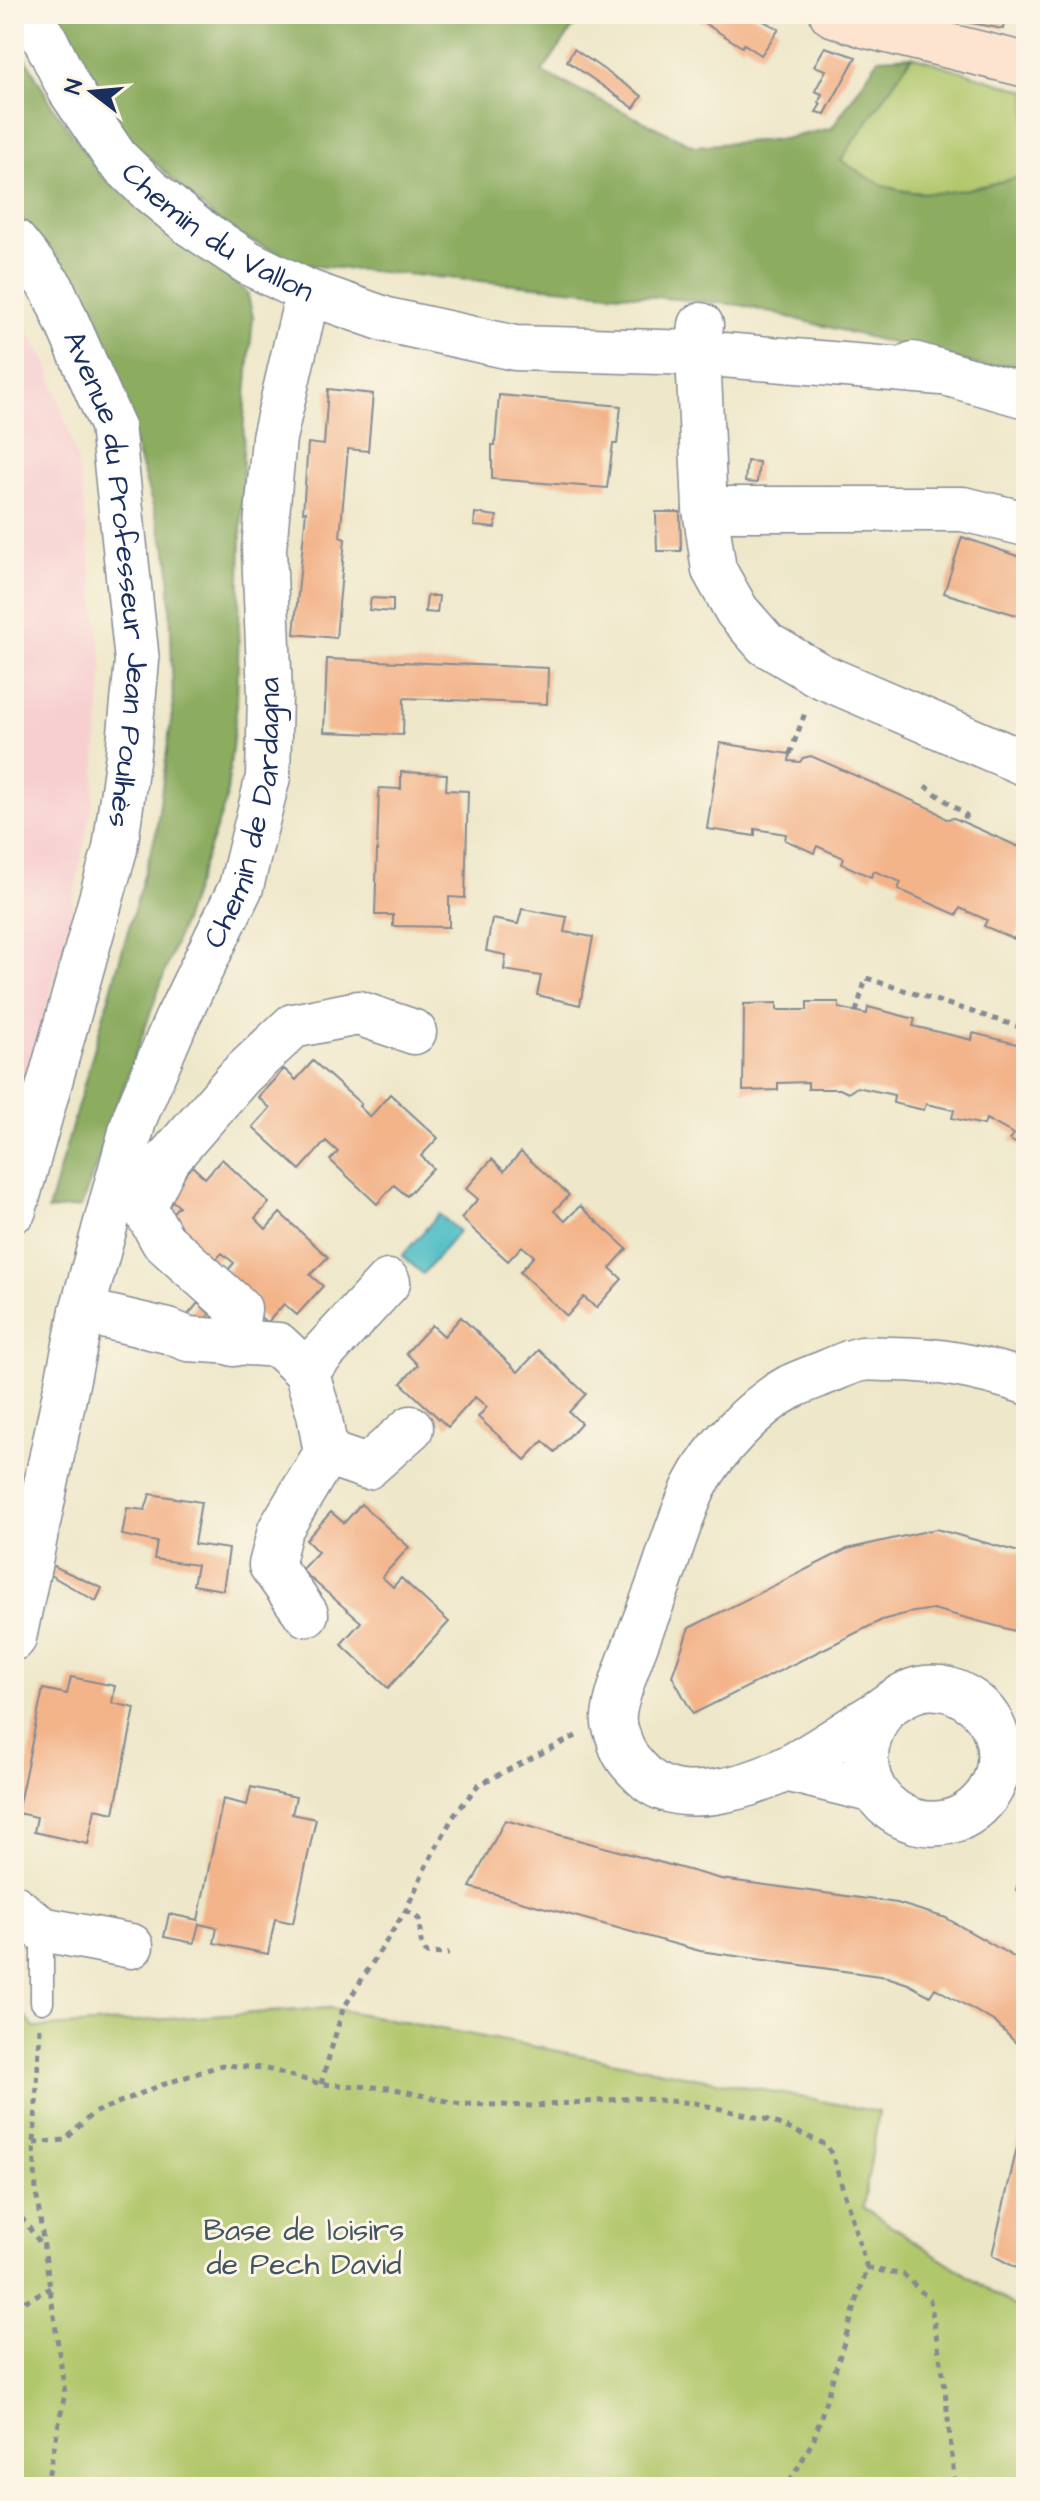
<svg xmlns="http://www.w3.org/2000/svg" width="1040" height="2501" font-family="'Architects Daughter',sans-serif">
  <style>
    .built { fill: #f7cfd1 }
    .green { fill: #b1c76c; stroke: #667b65; stroke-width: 2 }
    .forest { fill: #8cac60; stroke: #546e5f; stroke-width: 2 }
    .water { fill: #50bec5; stroke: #367692; stroke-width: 2 }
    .building { fill: #f3b48a }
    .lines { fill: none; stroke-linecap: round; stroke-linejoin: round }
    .lane-casing { stroke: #848b94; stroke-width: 25 }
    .street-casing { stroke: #848b94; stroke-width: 47 }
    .secondary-casing { stroke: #848b94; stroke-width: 47 }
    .path { stroke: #848b94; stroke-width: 5; stroke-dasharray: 6 6; stroke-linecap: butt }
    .lane { stroke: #fff; stroke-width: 22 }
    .street { stroke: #fff; stroke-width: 44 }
    .secondary { stroke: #fde4d0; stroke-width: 44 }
    .labels { text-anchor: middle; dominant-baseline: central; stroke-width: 6; stroke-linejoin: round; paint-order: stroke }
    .street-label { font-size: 30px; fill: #1b2f5e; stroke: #fcf5e5 }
    .park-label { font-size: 30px; fill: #405562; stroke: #fcf5e5 }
  </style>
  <rect width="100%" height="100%" fill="#fcf5e5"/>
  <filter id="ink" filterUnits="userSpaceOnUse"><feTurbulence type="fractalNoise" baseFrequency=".0125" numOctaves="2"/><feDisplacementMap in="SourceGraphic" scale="16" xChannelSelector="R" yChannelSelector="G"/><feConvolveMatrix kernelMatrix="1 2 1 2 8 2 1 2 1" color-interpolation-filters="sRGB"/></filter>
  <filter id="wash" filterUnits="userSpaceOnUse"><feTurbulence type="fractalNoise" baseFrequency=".006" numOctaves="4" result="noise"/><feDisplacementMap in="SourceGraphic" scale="32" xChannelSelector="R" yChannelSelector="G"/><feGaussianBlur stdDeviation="1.8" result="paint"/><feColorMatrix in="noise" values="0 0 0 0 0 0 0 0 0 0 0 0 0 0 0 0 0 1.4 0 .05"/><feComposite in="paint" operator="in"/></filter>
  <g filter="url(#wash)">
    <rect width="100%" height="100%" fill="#eee7c9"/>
    <path class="built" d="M 14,309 L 47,362 L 78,462 L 103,666 L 93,799 L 70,917 L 14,1133 Z"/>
    <path class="green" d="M 912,56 L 1026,91 L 1026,175 C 983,187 921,204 878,183 C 865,177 853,168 840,160 Z
      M 14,2000 L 34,2028 L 330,2008 L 879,2112 L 863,2207 L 1026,2314 L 1026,2487 L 14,2487 Z"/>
    <path class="forest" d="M 52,14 L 583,14 L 542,72 L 694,146 L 783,139 L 832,128 L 879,58 L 912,56 L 841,160 C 853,168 865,177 878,183 C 921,204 983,187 1026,175 L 1026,377 L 741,305 L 305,265 L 229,231 L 116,127 Z
      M 14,37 L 53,107 L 102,176 L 175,236 L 247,292 L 253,317 L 244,417 L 237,703 L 226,801 L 81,1207 L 48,1210 L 156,833 L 173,706 L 169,560 L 116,382 L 14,206 Z"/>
    <path class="water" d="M 439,1214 L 459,1231 L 423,1274 L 402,1256 Z"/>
    <g id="blocks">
      <path class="building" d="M 690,14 L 750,14 L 779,29 L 761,55 L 744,44 L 742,47 Z
        M 947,14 L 1006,14 L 1003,29 L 946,18 Z
        M 825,47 L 856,57 L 825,114 L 816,112 L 821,104 L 819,102 L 822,94 L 815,91 L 826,70 L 814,66 Z
        M 574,49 L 642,96 L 634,108 L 567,61 Z
        M 328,389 L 373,394 L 368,451 L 348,449 L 340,537 L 345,539 L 336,638 L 294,634 L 306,511 L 303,512 L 308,443 L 324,445 Z
        M 499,395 L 621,406 L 617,444 L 613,444 L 607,488 L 492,479 L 492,445 L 495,445 Z
        M 747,461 L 759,462 L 757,483 L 745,482 Z
        M 656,512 L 680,512 L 681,551 L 657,551 Z
        M 475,513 L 497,516 L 495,528 L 474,526 Z
        M 962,537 L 1026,559 L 1026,618 L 944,593 Z
        M 427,596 L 439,596 L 437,613 L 425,612 Z
        M 371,598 L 393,599 L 393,612 L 369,610 Z
        M 327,659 L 548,668 L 547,704 L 404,698 L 403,735 L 324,732 Z
        M 720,743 L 790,754 L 789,761 L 800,762 L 803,758 L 811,756 L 934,810 L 946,819 L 954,818 L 1026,850 L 1026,913 L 1014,939 L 984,926 L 987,920 L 960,908 L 957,915 L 898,889 L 901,882 L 874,871 L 871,877 L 842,864 L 844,858 L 817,846 L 814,853 L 785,840 L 786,834 L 755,829 L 755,836 L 707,829 Z
        M 401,772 L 447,774 L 446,790 L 468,791 L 465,898 L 449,897 L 449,927 L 393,926 L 393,915 L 375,915 L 379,788 L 401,789 Z
        M 522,909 L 567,917 L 564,932 L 593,937 L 580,1005 L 537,995 L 541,976 L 504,970 L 506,955 L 486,951 L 492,919 L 518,924 Z
        M 807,1002 L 839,1002 L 839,1008 L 867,1014 L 868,1007 L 915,1019 L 913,1026 L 972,1040 L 973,1033 L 1017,1044 L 1020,1052 L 1026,1053 L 1026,1149 L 1010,1140 L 1014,1134 L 986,1119 L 984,1125 L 952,1118 L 954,1110 L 926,1104 L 924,1110 L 893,1103 L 894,1095 L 857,1087 L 848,1093 L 840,1089 L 808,1089 L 808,1082 L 778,1083 L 778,1090 L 743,1091 L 744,1004 L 777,1003 L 777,1010 L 807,1010 Z
        M 313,1061 L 361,1104 L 359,1106 L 370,1117 L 390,1094 L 438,1138 L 421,1156 L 433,1168 L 407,1196 L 394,1185 L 377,1204 L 330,1160 L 338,1152 L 326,1141 L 300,1170 L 253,1127 L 270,1108 L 258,1097 L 284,1069 L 296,1080 Z
        M 521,1152 L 569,1195 L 554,1211 L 565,1221 L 580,1206 L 627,1249 L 610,1268 L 622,1279 L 596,1308 L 584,1297 L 567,1316 L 520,1272 L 534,1256 L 522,1246 L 508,1261 L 461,1218 L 478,1199 L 466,1189 L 492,1159 L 504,1171 Z
        M 222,1159 L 269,1203 L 255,1218 L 266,1229 L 280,1213 L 328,1257 L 310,1275 L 323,1286 L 297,1315 L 284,1304 L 267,1323 L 220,1279 L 234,1263 L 222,1253 L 208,1268 L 161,1225 L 179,1206 L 166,1196 L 192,1166 L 205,1178 Z
        M 198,1303 L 210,1314 L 199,1327 L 187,1316 Z
        M 461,1317 L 518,1372 L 539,1350 L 586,1394 L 569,1412 L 581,1423 L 555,1452 L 543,1441 L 525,1460 L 478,1417 L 487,1407 L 475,1397 L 448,1427 L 401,1383 L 418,1365 L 406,1353 L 432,1325 L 444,1336 Z
        M 150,1494 L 201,1502 L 194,1544 L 229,1549 L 223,1590 L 193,1585 L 197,1565 L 154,1559 L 157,1542 L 122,1535 L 127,1508 L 145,1510 Z
        M 361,1504 L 409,1547 L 382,1577 L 393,1587 L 401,1578 L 449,1622 L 388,1688 L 341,1644 L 361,1622 L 301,1570 L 318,1552 L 306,1540 L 331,1512 L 344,1523 Z
        M 936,1529 L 1026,1554 L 1026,1634 L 933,1609 L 908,1613 L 882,1620 L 693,1714 L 672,1676 L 689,1628 L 847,1549 Z
        M 51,1565 L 102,1588 L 96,1601 L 50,1575 Z
        M 71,1677 L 115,1686 L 112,1703 L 135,1708 L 114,1813 L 95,1809 L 88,1844 L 34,1832 L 37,1817 L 17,1813 L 43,1689 L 67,1694 Z
        M 251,1787 L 296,1797 L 292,1814 L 316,1819 L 293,1923 L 275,1919 L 268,1954 L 214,1943 L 217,1928 L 199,1924 L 194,1943 L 164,1937 L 169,1914 L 198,1920 L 223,1799 L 247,1805 Z
        M 505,1820 L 721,1879 L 897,1903 L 946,1918 L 1026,1964 L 1026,2062 L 1021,2048 L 995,2022 L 935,1988 L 930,1996 L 908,1984 L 887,1977 L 700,1951 L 470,1887 Z
        M 1025,1858 L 1026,1858 L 1026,1893 L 1016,1890 Z
        M 1025,2113 L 1026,2113 L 1026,2273 L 992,2255 Z"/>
    </g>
  </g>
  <g filter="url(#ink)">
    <use href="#blocks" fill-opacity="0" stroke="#848b94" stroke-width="2"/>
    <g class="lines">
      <defs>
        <path id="lane" d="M 42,1929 L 42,2002"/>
        <g id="street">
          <path id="s1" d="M 28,14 L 46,41 L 70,90 L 116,158 L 149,190 L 193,226 L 249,263 L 308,292 L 387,320 L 515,348 L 698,353 L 941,373"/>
          <path id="s2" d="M 14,241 L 52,288 L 112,425 L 137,661 L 128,754 L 115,849 L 14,1210"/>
          <path d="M 701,325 L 698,353 L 705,509 L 714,570 L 737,611 L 766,644 L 819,675 L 1026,764"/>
          <path d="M 913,364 L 1026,396"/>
          <path d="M 705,509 L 963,509 L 1026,524"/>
          <path d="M 82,1311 L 168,1331 L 188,1339 L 278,1345 L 306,1371 L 319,1414 L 326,1453 L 280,1530 L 271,1565 L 306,1614"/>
          <path d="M 234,1344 L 239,1309 L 163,1241 L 144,1207 L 167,1160 L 240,1076 L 293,1026 L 358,1013 L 414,1032"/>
          <path d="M 306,1371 L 388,1282"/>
          <path d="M 326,1453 L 367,1467 L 411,1428"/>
          <path id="s3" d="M 14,1638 L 82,1311 L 135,1117 L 176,1021 L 241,887 L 268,777 L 270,695 L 264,549 L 274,438 L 308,292"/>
          <path d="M 883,1710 C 823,1797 937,1865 988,1794 C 1000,1776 1002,1754 996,1734 C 986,1703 951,1682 919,1689 C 900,1694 887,1707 871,1717 C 843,1734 816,1753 788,1768 C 750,1787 677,1810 644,1776 C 633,1765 625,1758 620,1743 C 619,1736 615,1729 614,1723 C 611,1701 645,1622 654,1597 C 668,1561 678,1521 695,1486 C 713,1450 755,1406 790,1387 C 803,1381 817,1376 829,1371 C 839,1367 851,1361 862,1359 C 870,1358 881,1359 890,1359 C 940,1359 978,1367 1026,1382"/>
          <path d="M 785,1769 L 874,1791"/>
          <path d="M 14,1907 L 42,1929 L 131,1946"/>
        </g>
        <path id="secondary" d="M 832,14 L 867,26 L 1026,65"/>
      </defs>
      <use href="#lane" class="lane-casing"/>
      <use href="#street" class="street-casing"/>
      <use href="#secondary" class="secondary-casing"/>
      <path class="path" d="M 790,754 L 806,710
        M 925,786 L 966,815 L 963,823
        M 856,1012 L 866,978 L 1026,1029
        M 406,1910 L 419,1919 L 421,1942 L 426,1953 L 449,1954
        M 40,2028 L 34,2143 L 36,2191 L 65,2393 L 46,2487
        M 321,2084 L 343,2009 L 406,1910 L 426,1866 L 453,1817 L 478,1785 L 576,1736
        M 34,2143 L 65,2140 L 93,2113 L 159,2086 L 222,2065 L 263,2068 L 321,2084 L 390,2088 L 460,2104 L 535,2106 L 634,2098 L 695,2103 L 769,2120 L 827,2145 L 834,2160 L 867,2268 L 814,2439 L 787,2487
        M 14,2195 L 18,2213 L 44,2248
        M 867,2268 L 904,2275 L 930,2300 L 944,2380 L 955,2487
        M 14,2307 L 50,2288"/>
      <use href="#lane" class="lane"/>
      <use href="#street" class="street"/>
      <use href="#secondary" class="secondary"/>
    </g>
  </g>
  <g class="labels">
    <g class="street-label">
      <text stroke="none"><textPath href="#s1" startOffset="296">Chemin du Vallon</textPath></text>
      <text stroke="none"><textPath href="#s2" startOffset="362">Avenue du Professeur Jean Poulhès</textPath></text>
      <text stroke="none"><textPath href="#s3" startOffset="862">Chemin de Dardagna</textPath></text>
    </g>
    <g class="park-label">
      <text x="304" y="2231">Base de loisirs<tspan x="304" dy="34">de Pech David</tspan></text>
    </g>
  </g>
  <rect width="1040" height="2501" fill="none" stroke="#fcf5e5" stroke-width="48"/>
  <g transform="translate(92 92) rotate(286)" stroke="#fcf5e5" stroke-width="6" paint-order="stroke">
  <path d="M0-6L14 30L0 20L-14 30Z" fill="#1b2f5e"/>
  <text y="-12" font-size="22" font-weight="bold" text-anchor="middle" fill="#1b2f5e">N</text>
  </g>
</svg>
